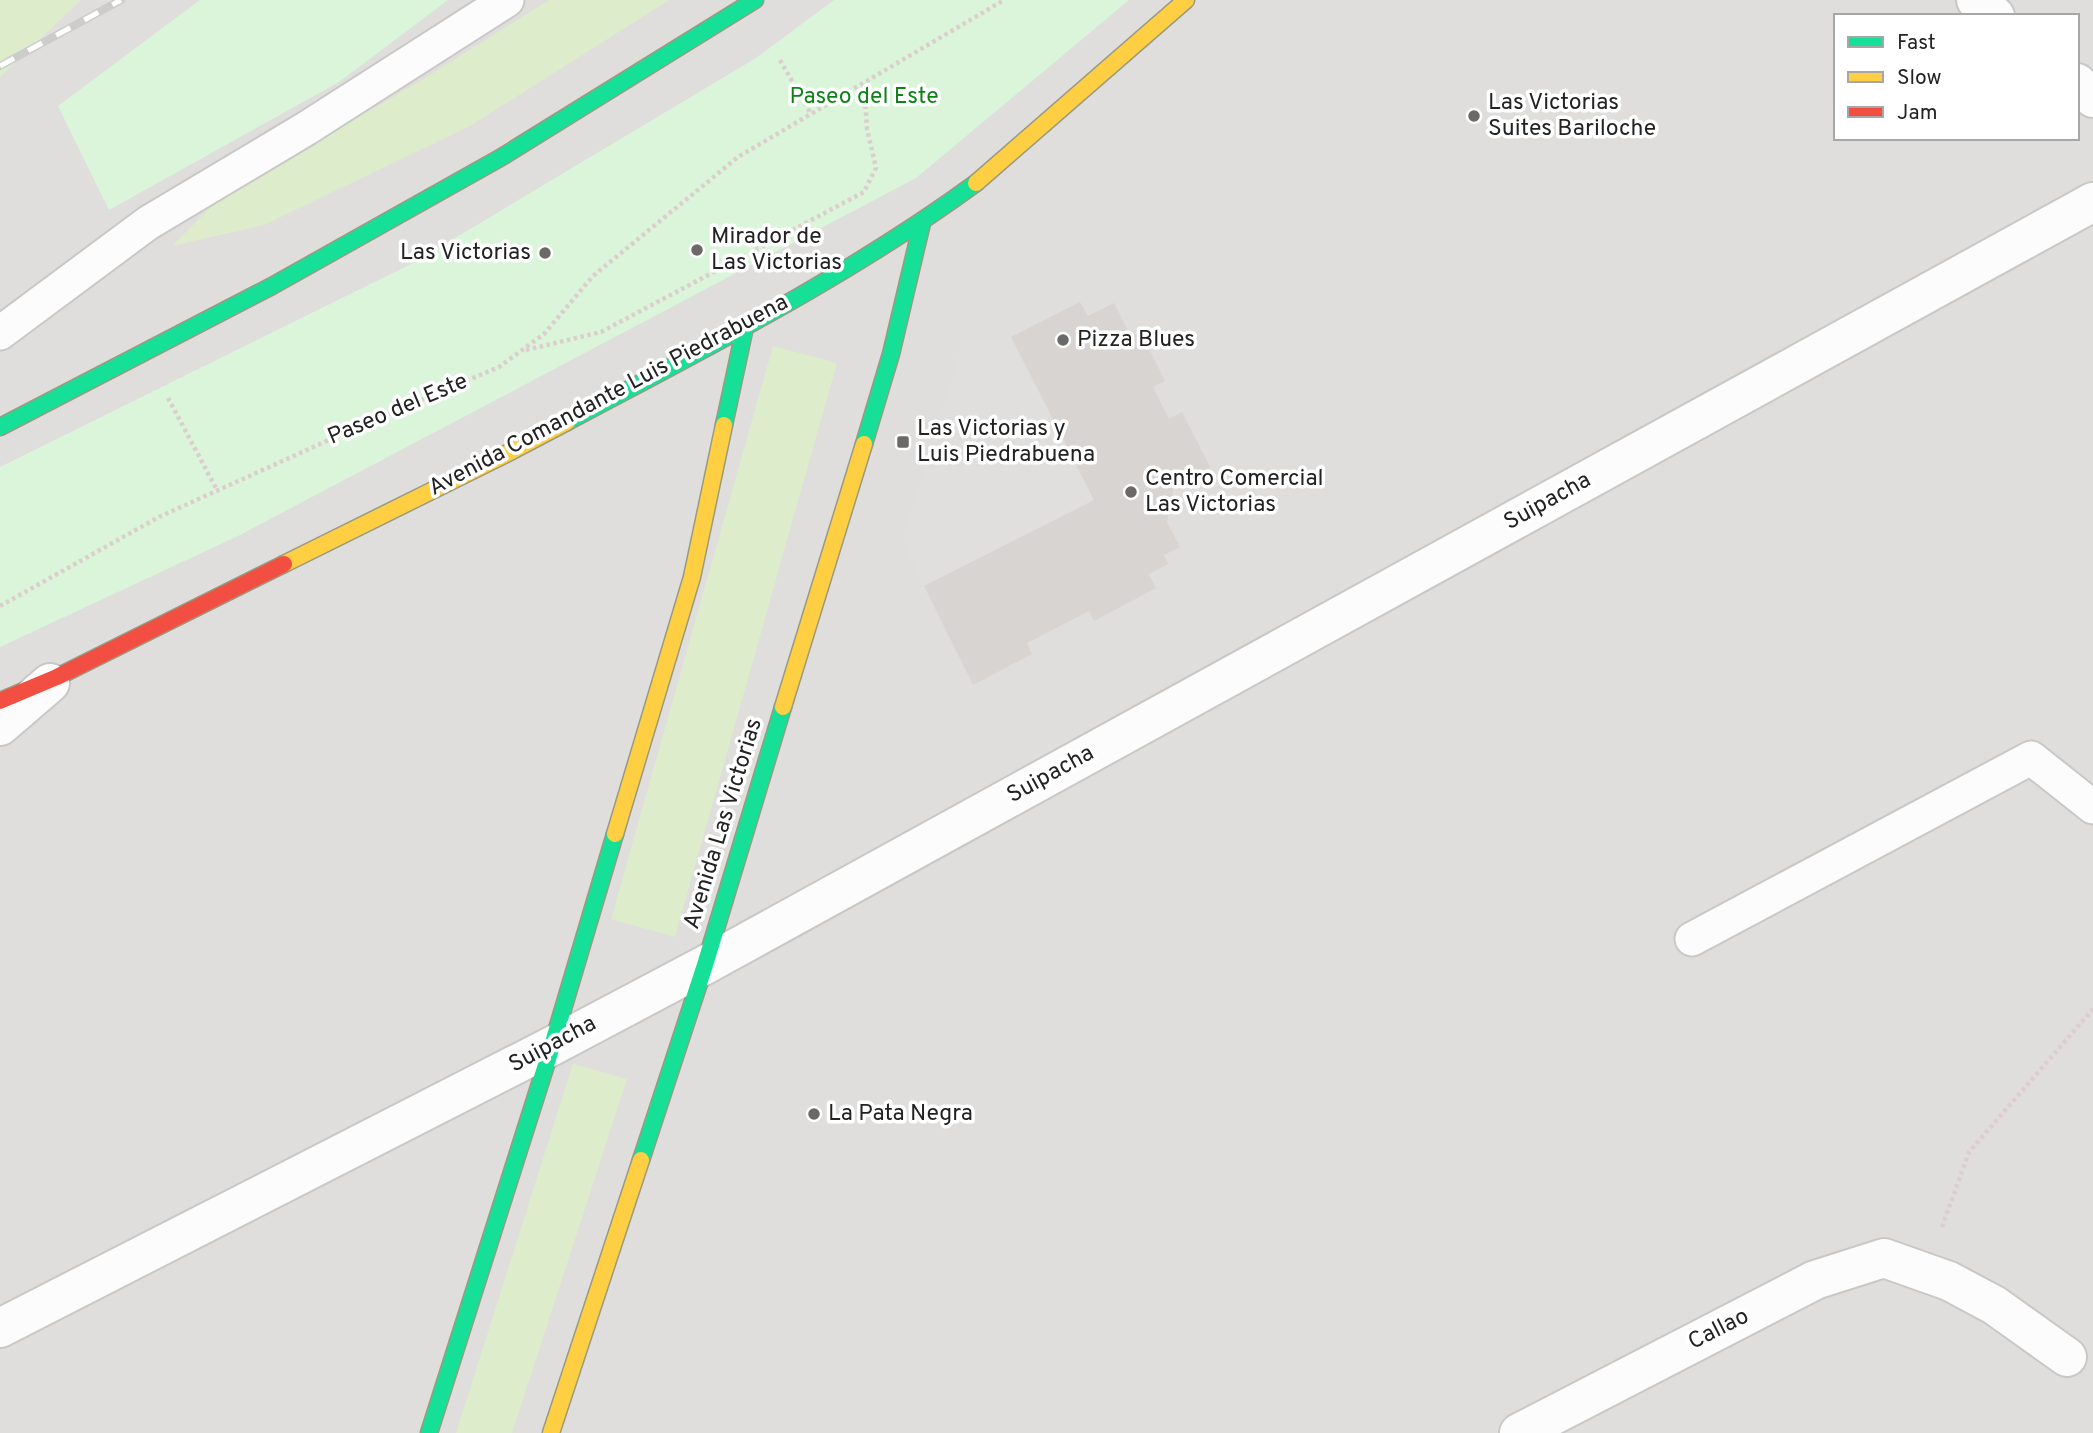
<svg xmlns="http://www.w3.org/2000/svg" width="2093" height="1433" font-family="Overpass,sans-serif">
  <style>
    .residential { fill: #dfdedc; fill-rule: evenodd }
    .grass { fill: #ddeccb }
    .park { fill: #daf5da }
    .parking { fill: #e0dfde }
    .building { fill: #d7d4d2 }
    .lines { fill: none; stroke-linecap: round; stroke-linejoin: round }
    .lane-casing { stroke: #c9c8c7; stroke-width: 37 }
    .street-casing { stroke: #c9c8c7; stroke-width: 42 }
    .fast-casing { stroke: #999a82; stroke-width: 19 }
    .slow-casing { stroke: #999a82; stroke-width: 19 }
    .jam-casing { stroke: #999a82; stroke-width: 19 }
    .path { stroke: #dccecd; stroke-width: 4.5; stroke-dasharray: 3.5 3.5; stroke-linecap: butt }
    .lane { stroke: #fdfcfc; stroke-width: 33 }
    .street { stroke: #fdfcfc; stroke-width: 38 }
    .fast { stroke: #16e098; stroke-width: 16 }
    .slow { stroke: #ffcf43; stroke-width: 16 }
    .jam { stroke: #f24e42; stroke-width: 16 }
    .rail-casing { stroke: #ccc; stroke-width: 8 }
    .rail { stroke: #fff; stroke-width: 5; stroke-dasharray: 16; stroke-linecap: butt }
    .poi-dot { fill: #6a6968; stroke: #fff; stroke-width: 2.5 }
    .labels { text-anchor: middle; dominant-baseline: central; stroke-width: 7; stroke-linejoin: round; paint-order: stroke }
    .park-label { font-size: 23px; fill: #0c8416; stroke: #fff }
    .poi-label { font-size: 23px; fill: #222; stroke: #fff; text-anchor: start }
    .street-label { font-size: 23px; fill: #222; stroke: #fff }
  </style>
  <rect width="100%" height="100%" fill="#f0eeeb"/>
  <path class="residential" d="M 0,0 L 2093,0 L 2093,1433 L 0,1433 ZM 1836,16 L 2077,16 L 2077,138 L 1836,138 Z"/>
  <path class="grass" d="M 0,0 L 81,0 L 0,77 Z
    M 549,0 L 669,0 L 470,126 L 264,225 L 172,246 L 219,199 L 417,83 Z
    M 773,346 L 837,363 L 675,937 L 611,919 Z
    M 573,1064 L 627,1079 L 512,1433 L 456,1433 Z"/>
  <path class="park" d="M 200,0 L 448,0 L 339,82 L 109,210 L 58,106 Z
    M 834,0 L 1129,0 L 916,178 L 238,536 L 0,647 L 0,467 L 415,262 L 756,58 Z"/>
  <path class="parking" d="M 1011,337 L 1094,500 L 924,586 L 903,540 L 964,340 Z"/>
  <path class="building" d="M 1080,302 L 1088,316 L 1114,303 L 1131,337 L 1140,331 L 1165,381 L 1153,387 L 1169,419 L 1182,412 L 1210,467 L 1174,485 L 1167,522 L 1180,547 L 1164,555 L 1168,564 L 1149,574 L 1156,588 L 1094,621 L 1089,611 L 1027,643 L 1032,654 L 973,685 L 924,586 L 1094,500 L 1011,337 Z"/>
  <g class="lines">
    <defs>
      <path id="lane" d="M 0,333 L 148,223 L 307,128 L 507,0
        M 1692,939 L 2031,758 L 2093,807"/>
      <path id="street" d="M 1976,0 L 1995,16
        M 2077,83 L 2093,98
        M 0,726 L 50,683
        M 0,1328 L 552,1046 L 705,965 L 2093,202
        M 1519,1433 L 1815,1280 L 1884,1258 L 1949,1281 L 1994,1305 L 2067,1357"/>
      <path id="fast" d="M 567,422 C 706,348 849,276 976,183
        M 724,425 L 745,327
        M 0,427 L 272,286 L 500,158 L 755,0
        M 864,444 L 891,354 L 922,223
        M 641,1160 L 705,965 L 783,707
        M 429,1433 L 552,1046 L 615,834"/>
      <path id="slow" d="M 976,183 L 1186,0
        M 284,564 L 504,455 L 567,422
        M 783,707 L 864,444
        M 615,834 L 692,577 L 724,425
        M 551,1433 L 641,1160"/>
      <path id="jam" d="M 0,701 L 57,677 L 284,564"/>
    </defs>
    <use href="#lane" class="lane-casing"/>
    <use href="#street" class="street-casing"/>
    <use href="#fast" class="fast-casing"/>
    <use href="#slow" class="slow-casing"/>
    <use href="#jam" class="jam-casing"/>
    <path class="path" d="M 780,60 L 811,114
      M 526,350 L 601,332 L 864,192 L 876,168 L 867,129 L 864,82
      M 168,398 L 217,490
      M 0,606 L 159,517 L 362,425 L 499,367 L 544,334 L 593,276 L 738,157 L 1004,0
      M 1942,1227 L 1969,1152 L 2093,1009"/>
    <use href="#lane" class="lane"/>
    <use href="#street" class="street"/>
    <use href="#fast" class="fast"/>
    <use href="#slow" class="slow"/>
    <use href="#jam" class="jam"/>
    <defs>
      <path id="rail" d="M 0,66 L 121,0"/>
    </defs>
    <use href="#rail" class="rail-casing"/>
    <use href="#rail" class="rail"/>
  </g>
  <g class="poi-dot">
    <circle cx="1474" cy="116" r="7"/>
    <circle cx="697" cy="250" r="7"/>
    <circle cx="545" cy="253" r="7"/>
    <circle cx="1063" cy="340" r="7"/>
    <rect x="896" y="435" width="14" height="14" rx="3.5"/>
    <circle cx="1131" cy="492" r="7"/>
    <circle cx="814" cy="1114" r="7"/>
  </g>
  <g class="labels">
    <g class="park-label">
      <text x="864" y="97">Paseo del Este</text>
    </g>
    <g class="poi-label">
      <text x="1488" y="103">Las Victorias<tspan x="1488" dy="26">Suites Bariloche</tspan></text>
      <text x="711" y="237">Mirador de<tspan x="711" dy="26">Las Victorias</tspan></text>
      <text x="531" y="253" text-anchor="end">Las Victorias</text>
      <text x="1077" y="340">Pizza Blues</text>
      <text x="917" y="429">Las Victorias y<tspan x="917" dy="26">Luis Piedrabuena</tspan></text>
      <text x="1145" y="479">Centro Comercial<tspan x="1145" dy="26">Las Victorias</tspan></text>
      <text x="828" y="1114">La Pata Negra</text>
    </g>
    <g class="street-label">
      <text transform="translate(609 396) rotate(-28)">Avenida Comandante Luis Piedrabuena</text>
      <text transform="translate(398 410) rotate(-23)">Paseo del Este</text>
      <text transform="translate(1548 502) rotate(-29)">Suipacha</text>
      <text transform="translate(1051 775) rotate(-29)">Suipacha</text>
      <text transform="translate(724 824) rotate(-73)">Avenida Las Victorias</text>
      <text transform="translate(553 1045) rotate(-28)">Suipacha</text>
      <text transform="translate(1719 1330) rotate(-27)">Callao</text>
    </g>
  </g>
  <rect x="1834" y="14" width="245" height="126" fill="#ffffff" stroke="#a7a7a7" stroke-width="2"/>
  <rect x="1848" y="37" width="35" height="10" fill="#16e098" stroke="#a7a7a7" stroke-width="2"/>
  <text x="1897" y="49" font-size="21" fill="#222222">Fast</text>
  <rect x="1848" y="72" width="35" height="10" fill="#ffcf43" stroke="#a7a7a7" stroke-width="2"/>
  <text x="1897" y="84" font-size="21" fill="#222222">Slow</text>
  <rect x="1848" y="107" width="35" height="10" fill="#f24e42" stroke="#a7a7a7" stroke-width="2"/>
  <text x="1897" y="119" font-size="21" fill="#222222">Jam</text>
</svg>
